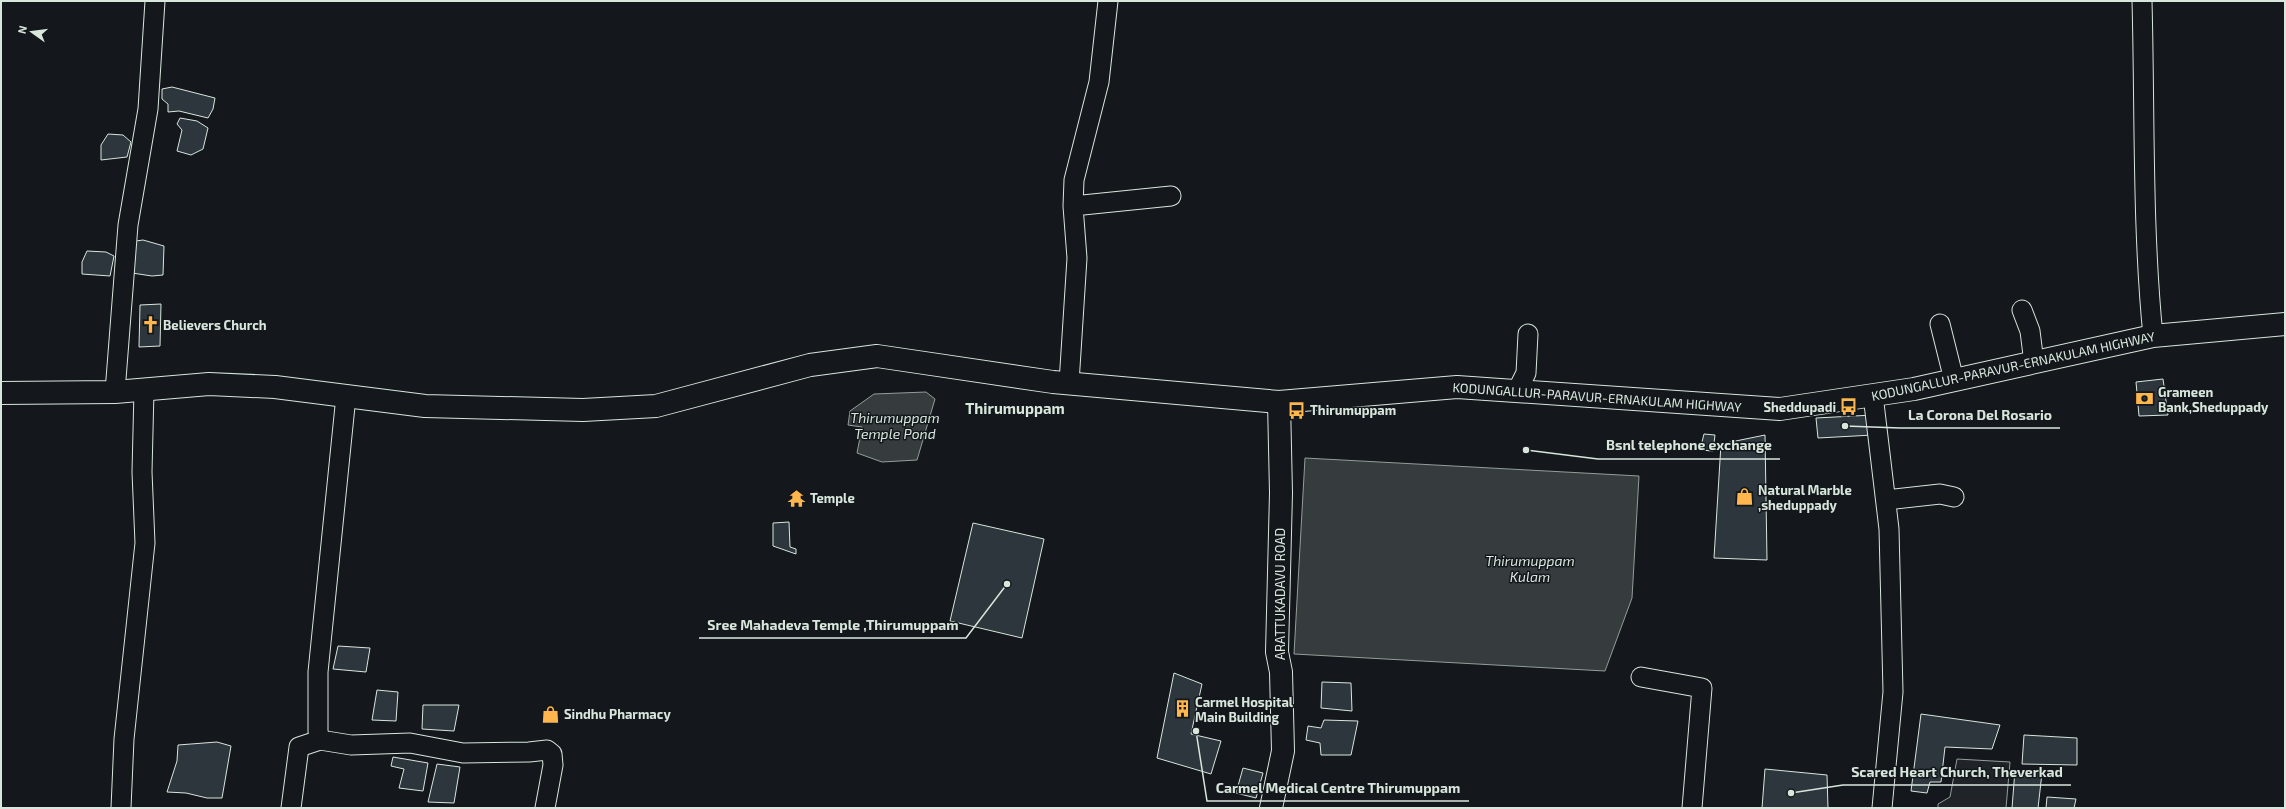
<svg xmlns="http://www.w3.org/2000/svg" width="2286" height="809" font-family="'Exo 2',sans-serif">
  <style>
    .green { fill: #202428; stroke: #939e99 }
    .water { fill: #363b3e; stroke: #939e99 }
    .building { fill: #2c363c; stroke: #d8e6dc }
    .lines { fill: none; stroke-linecap: round; stroke-linejoin: round }
    .minor-casing { stroke: #d8e6dc; stroke-width: 21 }
    .major-casing { stroke: #d8e6dc; stroke-width: 24 }
    .highway-casing { stroke: #d8e6dc; stroke-width: 24 }
    .minor { stroke: #14181c; stroke-width: 19 }
    .major { stroke: #14181c; stroke-width: 22 }
    .highway { stroke: #14181c; stroke-width: 22 }
    .labels { text-anchor: middle; dominant-baseline: central; stroke-width: 3; stroke-linejoin: round; paint-order: stroke }
    .poi-label { font-size: 13px; font-weight: bold; fill: #d8e6dc; stroke: #14181c; text-anchor: start }
    .street-label { font-size: 13px; fill: #d8e6dc; stroke: #14181c }
    .water-label { font-size: 14px; font-style: italic; fill: #d8e6dc; stroke: #14181c }
    .quarter-label { font-size: 15px; font-weight: bold; fill: #d8e6dc; stroke: #14181c }
    .leader { fill: none; stroke: #d8e6dc; stroke-width: 1.5 }
    .callout-dot { fill: #d8e6dc; stroke: #14181c; stroke-width: 1.5 }
    .callout-label { font-size: 14px; text-anchor: middle; font-weight: bold; fill: #d8e6dc; stroke: #14181c; stroke-width: 3; stroke-linejoin: round; paint-order: stroke }
  </style>
  <rect width="100%" height="100%" fill="#14181c"/>
  <path class="green" d="M 1957,759 L 2010,762 L 2006,808 L 1938,808 L 1938,804 L 1950,797 Z"/>
  <path class="water" d="M 926,392 L 935,399 L 917,460 L 882,462 L 857,453 L 862,427 L 848,425 L 850,411 L 874,394 Z
    M 1305,458 L 1639,476 L 1632,598 L 1605,671 L 1294,654 Z"/>
  <path class="building" d="M 172,87 L 215,98 L 213,109 L 208,118 L 179,111 L 168,112 L 168,104 L 162,99 L 162,89 Z
    M 180,118 L 197,121 L 208,128 L 203,149 L 191,155 L 177,151 L 182,130 L 177,124 Z
    M 108,134 L 123,135 L 131,142 L 127,157 L 101,160 L 101,145 Z
    M 143,240 L 164,246 L 163,275 L 152,276 L 132,273 L 136,241 Z
    M 87,251 L 106,252 L 114,256 L 110,276 L 82,274 L 82,262 Z
    M 161,304 L 160,346 L 139,347 L 140,305 Z
    M 2163,379 L 2168,415 L 2139,416 L 2136,382 Z
    M 1873,415 L 1873,435 L 1818,438 L 1816,418 Z
    M 1704,434 L 1715,435 L 1713,451 L 1700,450 Z
    M 1765,435 L 1767,560 L 1714,558 L 1721,444 Z
    M 789,522 L 790,547 L 796,549 L 796,554 L 773,546 L 773,523 Z
    M 973,523 L 1044,539 L 1022,638 L 950,621 Z
    M 338,646 L 370,648 L 366,672 L 333,669 Z
    M 1174,673 L 1202,684 L 1191,734 L 1221,741 L 1211,774 L 1157,758 Z
    M 1322,682 L 1351,683 L 1352,711 L 1321,708 Z
    M 377,690 L 398,692 L 396,721 L 372,720 Z
    M 423,705 L 459,705 L 454,731 L 422,729 Z
    M 1921,714 L 2000,725 L 1992,749 L 1945,747 L 1941,782 L 1930,782 L 1927,793 L 1911,791 Z
    M 1324,720 L 1358,721 L 1351,755 L 1321,755 L 1320,743 L 1306,740 L 1308,726 L 1321,728 Z
    M 2024,735 L 2077,738 L 2077,765 L 2022,764 Z
    M 217,742 L 231,746 L 222,798 L 207,798 L 186,793 L 167,792 L 177,761 L 178,745 Z
    M 393,757 L 428,763 L 423,791 L 399,788 L 404,769 L 391,766 Z
    M 437,764 L 460,767 L 454,803 L 428,802 Z
    M 1243,768 L 1263,773 L 1256,798 L 1236,793 Z
    M 1765,769 L 1827,775 L 1828,808 L 1762,808 Z
    M 2015,770 L 2042,773 L 2038,808 L 2012,808 Z
    M 2047,797 L 2076,799 L 2074,808 L 2046,808 Z"/>
  <g class="lines">
    <defs>
      <path id="minor" d="M 2142,1 C 2145,113 2142,225 2153,336
        M 1073,206 L 1171,196
        M 2022,310 L 2030,331 L 2034,363
        M 1940,324 L 1954,380
        M 1069,383 L 1077,258 L 1073,206 L 1074,180 L 1099,82 L 1108,1
        M 1517,391 L 1526,373 L 1528,334
        M 115,392 L 128,225 L 148,109 L 155,1
        M 1873,395 L 1889,529 L 1893,692 L 1882,808
        M 346,396 L 318,672 L 318,731 L 320,740 L 351,745 L 410,743 L 463,753 L 529,752 L 547,750 L 552,754 L 553,765 L 545,808
        M 1886,500 L 1940,494 L 1954,497
        M 1641,677 L 1702,688 L 1692,808
        M 121,808 L 124,739 L 145,543 L 142,472 L 144,390
        M 291,808 L 299,747 L 320,740"/>
      <path id="major" d="M 1271,808 L 1283,751 L 1281,672 L 1277,652 L 1281,493 L 1279,402"/>
      <path id="highway" d="M 1,393 L 115,392 L 209,384 L 275,387 L 425,406 L 583,410 L 656,406 L 810,365 L 877,356 L 1053,382 L 1279,402 L 1457,387 L 1780,409 L 1914,389 L 2153,336 L 2285,324"/>
    </defs>
    <use href="#minor" class="minor-casing"/>
    <use href="#major" class="major-casing"/>
    <use href="#highway" class="highway-casing"/>
    <use href="#minor" class="minor"/>
    <use href="#major" class="major"/>
    <use href="#highway" class="highway"/>
  </g>
  <defs>
    <symbol id="church-bare" viewBox="-9 -9 18 18"><path d="M-1.2-6h2.4v3.5h3.3v2.4h-3.3V6h-2.4V-.1h-3.3v-2.4h3.3Z" fill="#ffb74d" stroke="#14181c" stroke-width="2.5" paint-order="stroke"/></symbol>
    <symbol id="bank-bare" viewBox="-9 -9 18 18"><path d="M-6-4H6V4H-6ZM0-2.3a2.3 2.3 0 1 0 0 4.6a2.3 2.3 0 1 0 0-4.6Z" fill="#ffb74d" stroke="#14181c" stroke-width="2.5" paint-order="stroke"/></symbol>
    <symbol id="bus-bare" viewBox="-9 -9 18 18"><path d="M-5-6H5V4H4V6H2V4H-2V6H-4V4H-5ZM-3.5-4V0h7V-4ZM-3.5 1.2v1.5H-2V1.2ZM2 1.2v1.5H3.5V1.2Z" fill="#ffb74d" stroke="#14181c" stroke-width="2.5" paint-order="stroke"/></symbol>
    <symbol id="shop-bare" viewBox="-9 -9 18 18"><path d="M-5-2.5h2.3a2.7 3.5 0 0 1 5.4 0H5L5.5 6h-11ZM-1.5-2.5h3a1.5 2.3 0 0 0-3 0Z" fill="#ffb74d" stroke="#14181c" stroke-width="2.5" paint-order="stroke"/></symbol>
    <symbol id="temple-bare" viewBox="-9 -9 18 18"><path d="M0-6L5-2H3V0L6.5 2.5H4V6H1.5V3h-3V6H-4V2.5H-6.5L-3 0V-2H-5Z" fill="#ffb74d" stroke="#14181c" stroke-width="2.5" paint-order="stroke"/></symbol>
    <symbol id="building-bare" viewBox="-9 -9 18 18"><path d="M-4-6H4V6H1V3H-1V6H-4ZM-2.5-4.3h1.7v1.8h-1.7ZM.8-4.3h1.7v1.8H.8ZM-2.5-1h1.7V.8h-1.7ZM.8-1h1.7V.8H.8Z" fill="#ffb74d" stroke="#14181c" stroke-width="2.5" paint-order="stroke"/></symbol>
  </defs>
  <g fill-rule="evenodd">
    <use href="#church-bare" x="138" y="312" width="25" height="25"/>
    <use href="#bank-bare" x="2132" y="386" width="25" height="25"/>
    <use href="#bus-bare" x="1836" y="394" width="25" height="25"/>
    <use href="#bus-bare" x="1284" y="398" width="25" height="25"/>
    <use href="#shop-bare" x="1732" y="484" width="25" height="25"/>
    <use href="#temple-bare" x="784" y="486" width="25" height="25"/>
    <use href="#building-bare" x="1170" y="696" width="25" height="25"/>
    <use href="#shop-bare" x="538" y="702" width="25" height="25"/>
  </g>
  <g class="labels">
    <g class="poi-label">
      <text x="163" y="325">Believers Church</text>
      <text x="2158" y="392">Grameen<tspan x="2158" dy="15">Bank,Sheduppady</tspan></text>
      <text x="1836" y="407" text-anchor="end">Sheddupadi</text>
      <text x="1310" y="410">Thirumuppam</text>
      <text x="1758" y="490">Natural Marble<tspan x="1758" dy="15">,sheduppady</tspan></text>
      <text x="810" y="498">Temple</text>
      <text x="1195" y="702">Carmel Hospital<tspan x="1195" dy="15">Main Building</tspan></text>
      <text x="564" y="714">Sindhu Pharmacy</text>
    </g>
    <g class="street-label">
      <text transform="translate(2013 366) rotate(-12)">KODUNGALLUR-PARAVUR-ERNAKULAM HIGHWAY</text>
      <text transform="translate(1597 397) rotate(4)">KODUNGALLUR-PARAVUR-ERNAKULAM HIGHWAY</text>
      <text transform="translate(1280 594) rotate(-90)">ARATTUKADAVU ROAD</text>
    </g>
    <g class="water-label">
      <text x="895" y="417">Thirumuppam<tspan x="895" dy="16">Temple Pond</tspan></text>
      <text x="1530" y="560">Thirumuppam<tspan x="1530" dy="16">Kulam</tspan></text>
    </g>
    <g class="quarter-label">
      <text x="1015" y="408">Thirumuppam</text>
    </g>
  </g>
  <path class="leader" d="M1845 426L1900 428H2060M1526 450L1598 459H1780M1007 584L966 638H699M1791 793L1843 785H2071M1196 731L1207 801H1469"/>
  <g class="callout-dot">
    <circle cx="1845" cy="426" r="4"/>
    <circle cx="1526" cy="450" r="4"/>
    <circle cx="1007" cy="584" r="4"/>
    <circle cx="1791" cy="793" r="4"/>
    <circle cx="1196" cy="731" r="4"/>
  </g>
  <g class="callout-label">
    <text x="1980" y="420">La Corona Del Rosario</text>
    <text x="1689" y="450">Bsnl telephone exchange</text>
    <text x="833" y="630">Sree Mahadeva Temple ,Thirumuppam</text>
    <text x="1957" y="777">Scared Heart Church, Theverkad</text>
    <text x="1338" y="793">Carmel Medical Centre Thirumuppam</text>
  </g>
  <rect width="2286" height="809" fill="none" stroke="#d8e6dc" stroke-width="4"/>
  <g transform="translate(32 32) rotate(284)" stroke="#14181c" stroke-width="3" paint-order="stroke">
  <path d="M0-3L7 15L0 10L-7 15Z" fill="#d8e6dc"/>
  <text y="-6" font-size="11" font-weight="bold" text-anchor="middle" fill="#d8e6dc">N</text>
  </g>
</svg>
